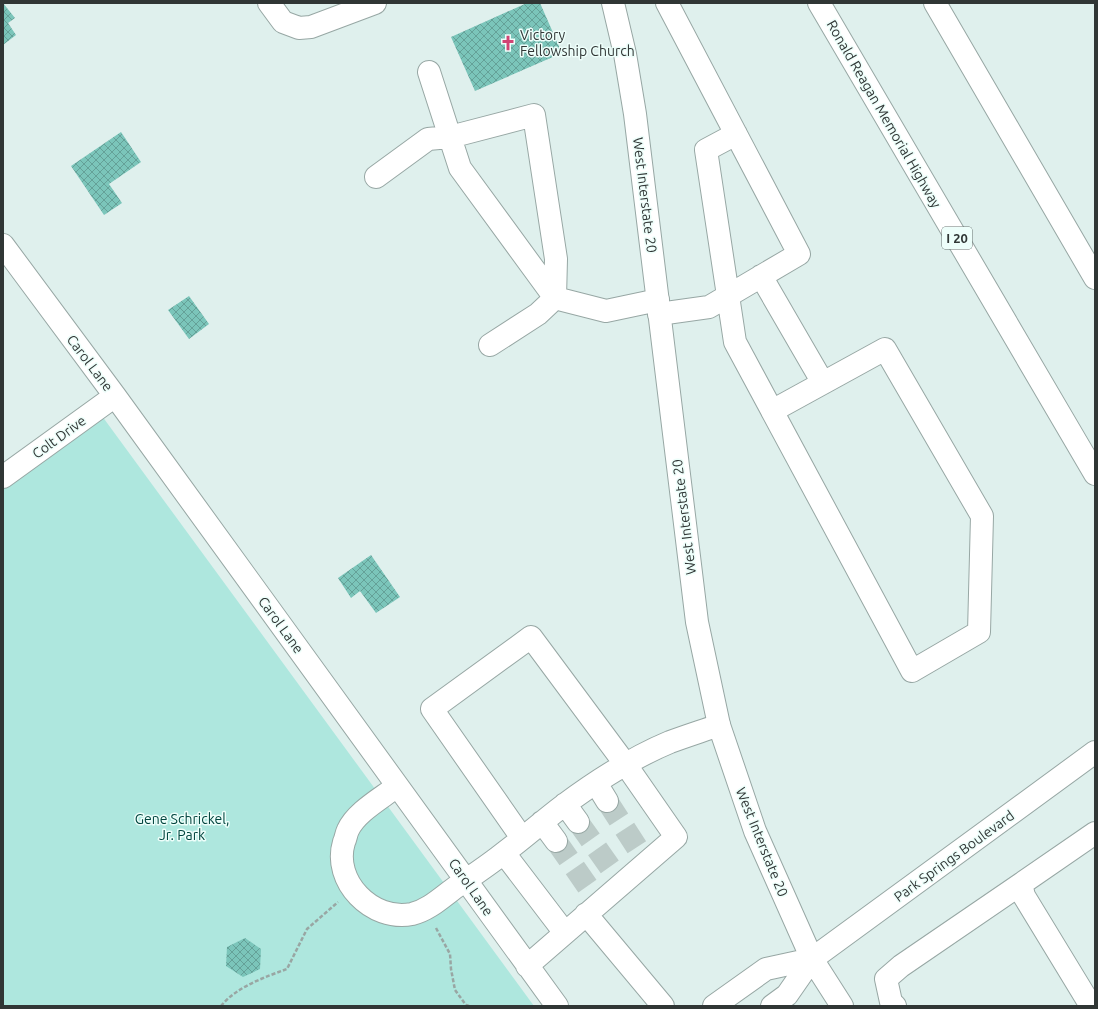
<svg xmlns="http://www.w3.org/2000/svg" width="1098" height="1009" font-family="Ubuntu,sans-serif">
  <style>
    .green { fill: #aee7de }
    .building { fill: url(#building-cross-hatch) }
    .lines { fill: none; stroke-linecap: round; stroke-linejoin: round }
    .minor-tunnel { stroke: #bccbc8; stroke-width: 22; stroke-dasharray: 22 11; stroke-linecap: butt }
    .minor-casing { stroke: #97a7a4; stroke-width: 24 }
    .major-casing { stroke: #97a7a4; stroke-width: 24 }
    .highway-casing { stroke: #97a7a4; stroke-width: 24 }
    .path { stroke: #99a6a3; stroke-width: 2.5; stroke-dasharray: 4 2; stroke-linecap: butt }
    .minor { stroke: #fff; stroke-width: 22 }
    .major { stroke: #fff; stroke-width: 22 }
    .highway { stroke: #fff; stroke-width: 22 }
    .labels { text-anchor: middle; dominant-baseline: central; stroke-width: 3; stroke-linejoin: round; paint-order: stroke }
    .shield { fill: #edfefa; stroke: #697270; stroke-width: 1 }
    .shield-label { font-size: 13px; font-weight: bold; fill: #303635 }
    .poi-label { font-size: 14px; fill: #303635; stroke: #edfefa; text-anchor: start }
    .street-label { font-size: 14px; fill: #303635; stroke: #edfefa }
    .park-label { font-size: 14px; fill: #00453e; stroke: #edfefa }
  </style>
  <defs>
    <pattern id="building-cross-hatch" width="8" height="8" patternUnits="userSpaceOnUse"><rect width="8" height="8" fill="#7bc5ba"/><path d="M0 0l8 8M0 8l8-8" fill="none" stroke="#65a198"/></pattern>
  </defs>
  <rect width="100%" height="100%" fill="#dff0ed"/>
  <path class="green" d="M 102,416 L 534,1006 L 3,1006 L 3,489 Z"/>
  <path class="building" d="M 3,3 L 15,18 L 8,23 L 16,35 L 3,45 Z
    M 527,3 L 540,3 L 562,53 L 475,91 L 451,37 Z
    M 121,132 L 141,162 L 109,184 L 122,203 L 104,215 L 71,166 Z
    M 189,296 L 209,324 L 189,339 L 168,310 Z
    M 371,555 L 400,597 L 376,613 L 360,591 L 351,598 L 338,578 Z
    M 245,938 L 261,949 L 260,969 L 243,977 L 226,966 L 227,947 Z"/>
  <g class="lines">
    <path class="minor-tunnel" d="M 607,801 L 638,849
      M 578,822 L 612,870
      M 556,841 L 588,887"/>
    <defs>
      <path id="minor" d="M 269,3 L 283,22 L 299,28 L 311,27 L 375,3
        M 429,72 L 460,168 L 555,298 L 606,311 L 658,300
        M 736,134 L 706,150 L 735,342 L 912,671 L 979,632 L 982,516 L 885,349 L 772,411
        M 376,177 L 428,139 L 450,137 L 534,115 L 556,259 L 555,298 L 538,314 L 490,345
        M 3,245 L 115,396 L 557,1006
        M 761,276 L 823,383
        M 659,314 L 709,307 L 799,254 L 667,3
        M 3,477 L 115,396
        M 596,783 L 607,801
        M 397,786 C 382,798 356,812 348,830 C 346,834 346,838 344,842 C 332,881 372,922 412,914 C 429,910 442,897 456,887 C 472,876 489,865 505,852 C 525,837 544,820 564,805 C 595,782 634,757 670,742 C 686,736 702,731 719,725
        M 565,804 L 578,822
        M 542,822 L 556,841
        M 522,838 L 432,709 L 531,637 L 626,765 L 676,837 L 527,966
        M 504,853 L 565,933
        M 586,914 L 663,1006
        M 895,1006 L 891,1002 L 886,979 L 901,966 L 1021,884
        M 1091,1006 L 1024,896 L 1021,884 L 1095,833"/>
      <path id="major" d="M 613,3 L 625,54 L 635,114 L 697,622 L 719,725 L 755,831 L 812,959 L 842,1006
        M 714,1006 L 766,969 L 812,959
        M 772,1006 L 787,995 L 812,959 L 1095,752"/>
      <path id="highway" d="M 819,3 L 1095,474
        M 935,3 L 1095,278"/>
    </defs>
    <use href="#minor" class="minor-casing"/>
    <use href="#major" class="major-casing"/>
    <use href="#highway" class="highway-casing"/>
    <path class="path" d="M 436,928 L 450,954 L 451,969 L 455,990 L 466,1005 L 469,1006
      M 221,1006 C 236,987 265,977 287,969 L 307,929 L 338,902"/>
    <use href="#minor" class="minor"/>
    <use href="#major" class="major"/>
    <use href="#highway" class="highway"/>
  </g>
  <defs>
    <symbol id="church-bare" viewBox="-9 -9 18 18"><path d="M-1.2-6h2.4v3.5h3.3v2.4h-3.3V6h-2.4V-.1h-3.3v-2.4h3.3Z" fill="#d14474" stroke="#edfefa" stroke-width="2.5" paint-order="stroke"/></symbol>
  </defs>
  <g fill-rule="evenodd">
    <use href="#church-bare" x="497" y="32" width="22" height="22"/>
  </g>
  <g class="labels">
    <rect class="shield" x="942" y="227" width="30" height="22" rx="3"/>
    <g class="shield-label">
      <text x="957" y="238">I 20</text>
    </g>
    <g class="poi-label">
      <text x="520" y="35">Victory<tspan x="520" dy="16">Fellowship Church</tspan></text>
    </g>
    <g class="street-label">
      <text transform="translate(884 114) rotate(60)">Ronald Reagan Memorial Highway</text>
      <text transform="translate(645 195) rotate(83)">West Interstate 20</text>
      <text transform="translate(90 363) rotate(53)">Carol Lane</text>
      <text transform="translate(59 437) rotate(-36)">Colt Drive</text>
      <text transform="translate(684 517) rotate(-97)">West Interstate 20</text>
      <text transform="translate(281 625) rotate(54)">Carol Lane</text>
      <text transform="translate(762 842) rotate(68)">West Interstate 20</text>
      <text transform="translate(954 856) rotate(-36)">Park Springs Boulevard</text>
      <text transform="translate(471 887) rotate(55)">Carol Lane</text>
    </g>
    <g class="park-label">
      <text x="182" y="819">Gene Schrickel,<tspan x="182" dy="16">Jr. Park</tspan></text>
    </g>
  </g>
  <rect width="1098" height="1009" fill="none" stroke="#303635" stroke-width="8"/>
</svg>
